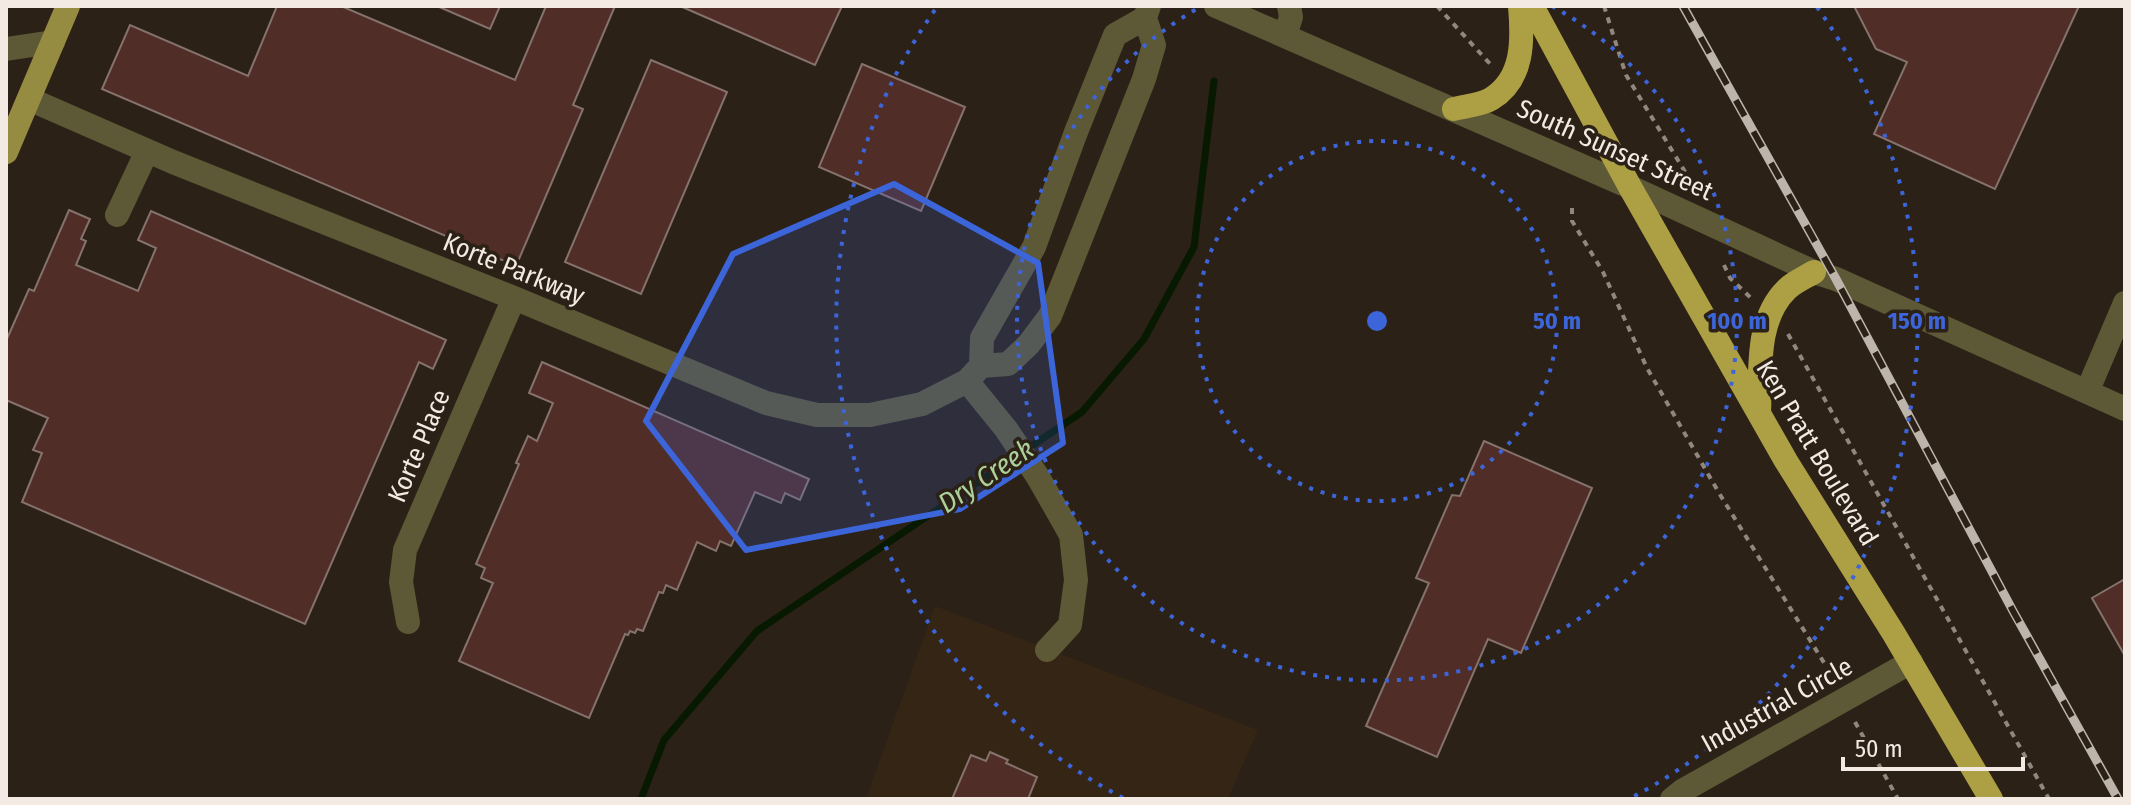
<svg xmlns="http://www.w3.org/2000/svg" width="2131" height="805" font-family="'Fira Sans Condensed',sans-serif">
  <style>
    .built { fill: #352515 }
    .lines { fill: none; stroke-linecap: round; stroke-linejoin: round }
    .stream { stroke: #071901; stroke-width: 7 }
    .building { fill: #502d26; stroke: #85726d; stroke-width: 2 }
    .path { stroke: #90877e; stroke-width: 4; stroke-dasharray: 6 6; stroke-linecap: butt }
    .minor { stroke: #5d5836; stroke-width: 24 }
    .major { stroke: #968c41; stroke-width: 24 }
    .highway { stroke: #ada044; stroke-width: 24 }
    .rail-casing { stroke: #bdb4ac; stroke-width: 9 }
    .rail { stroke: #2c2116; stroke-width: 6; stroke-dasharray: 18; stroke-linecap: butt }
    .marked { fill: #3d65da; fill-opacity: 0.2; stroke: #3d65da; stroke-width: 6; stroke-linejoin: round }
    .ring { fill: none; stroke: #3d65da; stroke-width: 4; stroke-dasharray: 4 8 }
    .labels { text-anchor: middle; dominant-baseline: central; stroke-width: 7; stroke-linejoin: round; paint-order: stroke }
    .street-label { font-size: 26px; fill: #f2eae3; stroke: #2c2116 }
    .water-label { font-size: 28px; font-style: italic; fill: #abd09a; stroke: #2c2116 }
    .centre { fill: #3d65da; stroke: #2c2116; stroke-width: 4 }
    .ring-label { font-size: 24px; text-anchor: middle; font-weight: bold; fill: #3d65da; stroke: #2c2116; stroke-width: 7; stroke-linejoin: round; paint-order: stroke }
  </style>
  <rect width="100%" height="100%" fill="#2c2116"/>
  <path class="built" d="M 935,606 L 1258,730 L 1228,799 L 866,799 Z"/>
  <g class="lines">
    <path class="stream" d="M 641,799 L 664,740 L 757,631 L 1082,412 L 1144,339 L 1194,247 L 1214,81"/>
  </g>
  <path class="building" d="M 277,6 L 341,6 L 515,80 L 546,6 L 615,6 L 573,105 L 583,109 L 516,266 L 102,89 L 130,25 L 248,76 Z
    M 437,6 L 500,6 L 490,29 Z
    M 680,6 L 842,6 L 815,65 Z
    M 1854,6 L 2079,6 L 1995,189 L 1874,134 L 1907,62 L 1876,49 Z
    M 651,60 L 727,92 L 641,294 L 565,262 Z
    M 862,64 L 965,107 L 921,211 L 819,167 Z
    M 69,210 L 90,219 L 81,239 L 86,241 L 76,265 L 138,291 L 156,248 L 138,240 L 151,211 L 446,340 L 433,369 L 419,362 L 305,624 L 22,502 L 42,453 L 33,450 L 48,418 L 6,400 L 6,341 L 29,289 L 34,291 Z
    M 542,362 L 809,479 L 800,500 L 785,493 L 781,503 L 755,492 L 731,546 L 720,541 L 716,551 L 697,542 L 677,590 L 666,585 L 663,593 L 659,592 L 643,631 L 637,629 L 635,633 L 630,631 L 628,635 L 625,634 L 589,718 L 459,661 L 493,583 L 481,578 L 485,568 L 476,564 L 519,464 L 516,463 L 528,436 L 537,441 L 553,403 L 529,393 Z
    M 1484,441 L 1592,488 L 1521,653 L 1488,639 L 1437,757 L 1366,726 L 1429,583 L 1416,578 L 1452,495 L 1460,496 Z
    M 2125,579 L 2125,656 L 2092,598 Z
    M 990,752 L 1008,760 L 1006,763 L 1037,777 L 1028,799 L 952,799 L 971,755 L 986,761 Z"/>
  <g class="lines">
    <path class="path" d="M 1437,6 L 1492,66
      M 1604,6 L 1626,75 L 1687,175 L 1687,184
      M 1520,102 L 1532,116
      M 1572,208 L 1572,221 L 1603,272 L 1647,368 L 1719,493 L 1826,666
      M 1724,265 L 1730,278 L 1751,298
      M 1788,334 L 2049,799
      M 1855,722 L 1898,799"/>
    <path class="minor" d="M 1216,6 L 1630,187 L 1814,272 L 1836,279 L 2125,409
      M 1285,36 L 1291,17 L 1289,6
      M 6,49 L 53,42
      M 29,99 L 173,162 L 509,296 L 766,403 L 817,415 L 870,415 L 922,404 L 967,381 L 981,366 L 982,338 L 1034,247 L 1076,132 L 1115,35 L 1145,18
      M 117,215 L 147,151
      M 981,366 L 1008,364 L 1029,344 L 1050,316 L 1144,79 L 1154,45 L 1145,18 L 1149,6
      M 967,381 L 1006,429 L 1038,477 L 1071,535 L 1076,580 L 1070,625 L 1047,650
      M 2087,392 L 2125,303
      M 408,622 L 401,582 L 405,550 L 514,298
      M 1672,799 L 1682,791 L 1911,662"/>
    <path class="major" d="M 6,152 L 68,6"/>
    <path class="highway" d="M 1532,6 L 1630,187 L 1786,461 L 1894,634 L 1991,799
      M 1454,109 C 1465,106 1481,105 1491,99 C 1524,79 1523,40 1520,6
      M 1759,412 C 1761,371 1755,320 1787,289 C 1794,282 1806,277 1814,272"/>
    <defs>
      <path id="rail" d="M 1683,6 L 1836,279 L 2013,611 L 2118,799"/>
    </defs>
    <use href="#rail" class="rail-casing"/>
    <use href="#rail" class="rail"/>
  </g>
  <path class="marked" d="M 894,184 L 1038,263 L 1063,443 L 960,509 L 746,550 L 646,421 L 733,254 Z"/>
  <g class="ring">
    <circle cx="1377" cy="321" r="180"/>
    <path d="M1552 6A360 360 0 1 1 1202 6"/>
    <path d="M1123 798A540 540 0 0 1 937 7M1817 7A540 540 0 0 1 1631 798"/>
  </g>
  <g class="labels">
    <g class="street-label">
      <text transform="translate(1615 150) rotate(24)">South Sunset Street</text>
      <text transform="translate(514 269) rotate(22)">Korte Parkway</text>
      <text transform="translate(419 446) rotate(-67)">Korte Place</text>
      <text transform="translate(1817 453) rotate(59)">Ken Pratt Boulevard</text>
      <text transform="translate(1777 705) rotate(-29)">Industrial Circle</text>
    </g>
    <g class="water-label">
      <text transform="translate(986 476) rotate(-34)">Dry Creek</text>
    </g>
  </g>
  <circle cx="1377" cy="321" r="12" class="centre"/>
  <g class="ring-label">
    <text x="1557" y="329">50 m</text>
    <text x="1737" y="329">100 m</text>
    <text x="1917" y="329">150 m</text>
  </g>
  <rect width="2131" height="805" fill="none" stroke="#f2eae3" stroke-width="16"/>
  <path d="M1843 757v12h180v-12" fill="none" stroke="#f2eae3" stroke-width="4"/>
  <text x="1855" y="757" font-size="24" fill="#f2eae3" stroke="#2c2116" stroke-width="6" paint-order="stroke">50 m</text>
</svg>
